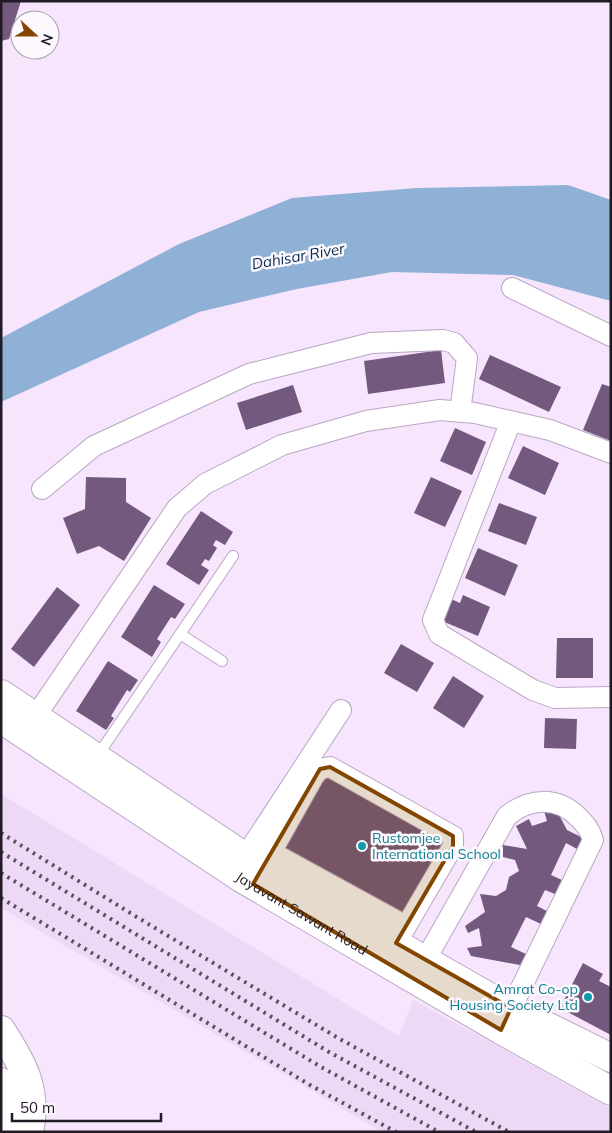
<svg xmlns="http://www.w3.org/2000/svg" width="612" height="1133" font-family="Mulish,sans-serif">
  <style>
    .built { fill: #edd8f6 }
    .water { fill: #8fb1d6 }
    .building { fill: #73597e }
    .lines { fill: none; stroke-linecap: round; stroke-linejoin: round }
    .lane-casing { stroke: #baa6c3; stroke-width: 12 }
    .street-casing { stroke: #baa6c3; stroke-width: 22 }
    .secondary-casing { stroke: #baa6c3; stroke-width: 30 }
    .primary-casing { stroke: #baa6c3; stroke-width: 30 }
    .lane { stroke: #fff; stroke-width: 10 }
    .street { stroke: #fff; stroke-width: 20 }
    .secondary { stroke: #fff; stroke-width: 28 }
    .primary { stroke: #fff; stroke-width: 28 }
    .rail { stroke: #5a4f5e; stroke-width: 4; stroke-dasharray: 2.5 5; stroke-linecap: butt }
    .marked { fill: #824600; fill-opacity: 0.2; stroke: #824600; stroke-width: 4; stroke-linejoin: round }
    .culture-dot { fill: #0f9aa8; stroke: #fcf8fe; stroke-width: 2 }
    .labels { text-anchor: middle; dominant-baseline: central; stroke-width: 5; stroke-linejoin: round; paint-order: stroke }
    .culture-label { font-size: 14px; fill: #0d838f; stroke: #fcf8fe; text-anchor: start }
    .street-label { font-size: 14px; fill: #221a25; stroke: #fcf8fe }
    .water-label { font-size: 15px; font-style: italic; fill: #042b4e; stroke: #fcf8fe }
  </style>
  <rect width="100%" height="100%" fill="#f7e5fe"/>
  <path class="built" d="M 1,794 L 399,1036 L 413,1000 L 450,1020 L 611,1109 L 611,1132 L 382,1132 L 1,908 Z"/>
  <path class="water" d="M 568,185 L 611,200 L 611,301 L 513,275 L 392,272 L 297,289 L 199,312 L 1,402 L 1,338 L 179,244 L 292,198 L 417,188 Z"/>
  <path class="building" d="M 1,1 L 21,1 L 9,39 L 1,41 Z
    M 441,350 L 445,383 L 368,394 L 364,361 Z
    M 490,355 L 561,387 L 549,412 L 479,379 Z
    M 602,384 L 611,387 L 611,441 L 583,430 Z
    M 293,385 L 302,412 L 246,430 L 237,403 Z
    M 455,428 L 486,442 L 472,475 L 440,461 Z
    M 523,446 L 559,463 L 545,495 L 508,478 Z
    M 86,477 L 126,478 L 126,502 L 151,518 L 124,561 L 99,546 L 77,554 L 63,518 L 85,509 Z
    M 431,477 L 462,491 L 445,527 L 414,513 Z
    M 499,503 L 537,517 L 526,545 L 488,531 Z
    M 201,511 L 233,532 L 225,545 L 216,540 L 213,545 L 217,548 L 209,561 L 205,559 L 201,565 L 209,570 L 199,585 L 166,564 Z
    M 478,548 L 518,565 L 505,596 L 465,578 Z
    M 154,585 L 185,604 L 175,619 L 171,617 L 157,639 L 161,642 L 152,657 L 121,637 Z
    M 57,587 L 80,605 L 34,667 L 11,649 Z
    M 463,595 L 490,607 L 478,636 L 442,621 L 451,599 L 460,603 Z
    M 557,638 L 593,638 L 593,678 L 556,678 Z
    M 401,644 L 434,663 L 417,692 L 384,673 Z
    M 108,661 L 138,680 L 130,692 L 127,690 L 111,716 L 114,718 L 106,730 L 76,711 Z
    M 453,676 L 484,696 L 464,728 L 433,708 Z
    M 545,718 L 577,719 L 576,749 L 544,748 Z
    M 324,772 L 444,840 L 400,919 L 280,852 Z
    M 555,807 L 567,830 L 583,838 L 577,849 L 566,843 L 551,875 L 562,880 L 555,894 L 545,890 L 537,906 L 547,911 L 541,924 L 526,917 L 511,947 L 526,954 L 520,965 L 471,956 L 467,948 L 482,946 L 479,928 L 468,933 L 465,926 L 485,912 L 480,894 L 496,896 L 506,890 L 509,877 L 519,871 L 515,860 L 503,857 L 503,845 L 527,849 L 516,826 L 529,819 L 532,826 L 547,821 L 544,811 Z
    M 583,963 L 603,974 L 599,981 L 611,987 L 611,1035 L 560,1008 Z"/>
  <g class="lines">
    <defs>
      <path id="lane" d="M 180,634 L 222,661
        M 96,758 L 233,556"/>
      <path id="street" d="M 512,288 L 611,336
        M 511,421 L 433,620 L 439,634 L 533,690 L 555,698 L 611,697
        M 42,489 L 94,446 L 249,374 L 371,343 L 443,340 L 454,343 L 467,358 L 460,412
        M 35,717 L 177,508 L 205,484 L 282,445 L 366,421 L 440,410 L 475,413 L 550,430 L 611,453
        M 271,852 L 406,926
        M 245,857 L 341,710
        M 256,879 L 314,776 L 320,769 L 330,767 L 453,836 L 453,846 L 390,954
        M 419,971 L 507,816 C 529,798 557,796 578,817 C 586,825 590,830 593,840 L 506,1019"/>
      <g id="secondary">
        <path d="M 1,694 L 245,857 L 496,1001 L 611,1058"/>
        <path id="s1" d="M 1,719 L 243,879 L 501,1030 L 611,1091"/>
      </g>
      <path id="primary" d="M 1,1030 C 23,1064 38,1090 29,1132
        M 1,1082 L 7,1119 L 4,1132"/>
    </defs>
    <use href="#lane" class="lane-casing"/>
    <use href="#street" class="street-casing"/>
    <use href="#secondary" class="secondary-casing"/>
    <use href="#primary" class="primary-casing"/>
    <use href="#lane" class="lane"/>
    <use href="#street" class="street"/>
    <use href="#secondary" class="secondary"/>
    <use href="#primary" class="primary"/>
    <path class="rail" d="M 1,833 L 140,919 L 338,1038 L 509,1132
      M 1,852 L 329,1052 L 476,1132
      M 1,873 L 321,1067 L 439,1132
      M 1,898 L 310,1085 L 396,1132"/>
  </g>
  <path class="marked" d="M 330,767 L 453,836 L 453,846 L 396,943 L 511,1008 L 501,1030 L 253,884 L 320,769 Z"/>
  <g class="culture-dot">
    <circle cx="362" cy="846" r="5"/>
    <circle cx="588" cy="997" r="5"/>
  </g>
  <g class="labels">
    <g class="culture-label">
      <text x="372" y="838">Rustomjee<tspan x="372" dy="16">International School</tspan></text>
      <text x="578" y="989" text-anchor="end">Amrat Co-op<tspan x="578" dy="16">Housing Society Ltd</tspan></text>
    </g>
    <g class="street-label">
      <text stroke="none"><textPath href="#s1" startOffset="358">Jayavant Sawant Road</textPath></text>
    </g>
    <g class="water-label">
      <text transform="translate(298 256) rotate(-10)">Dahisar River</text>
    </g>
  </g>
  <rect width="612" height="1133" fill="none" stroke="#221a25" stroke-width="5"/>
  <g transform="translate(35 35) rotate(111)"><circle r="24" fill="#fcf8fe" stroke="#a59fa7"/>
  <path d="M0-4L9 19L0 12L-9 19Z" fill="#824600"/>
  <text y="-8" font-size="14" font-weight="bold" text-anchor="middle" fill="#221a25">N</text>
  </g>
  <path d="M12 1113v8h149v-8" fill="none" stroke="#221a25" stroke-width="2.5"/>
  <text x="20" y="1113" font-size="15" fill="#221a25" stroke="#fcf8fe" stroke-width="4" paint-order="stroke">50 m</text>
</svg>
